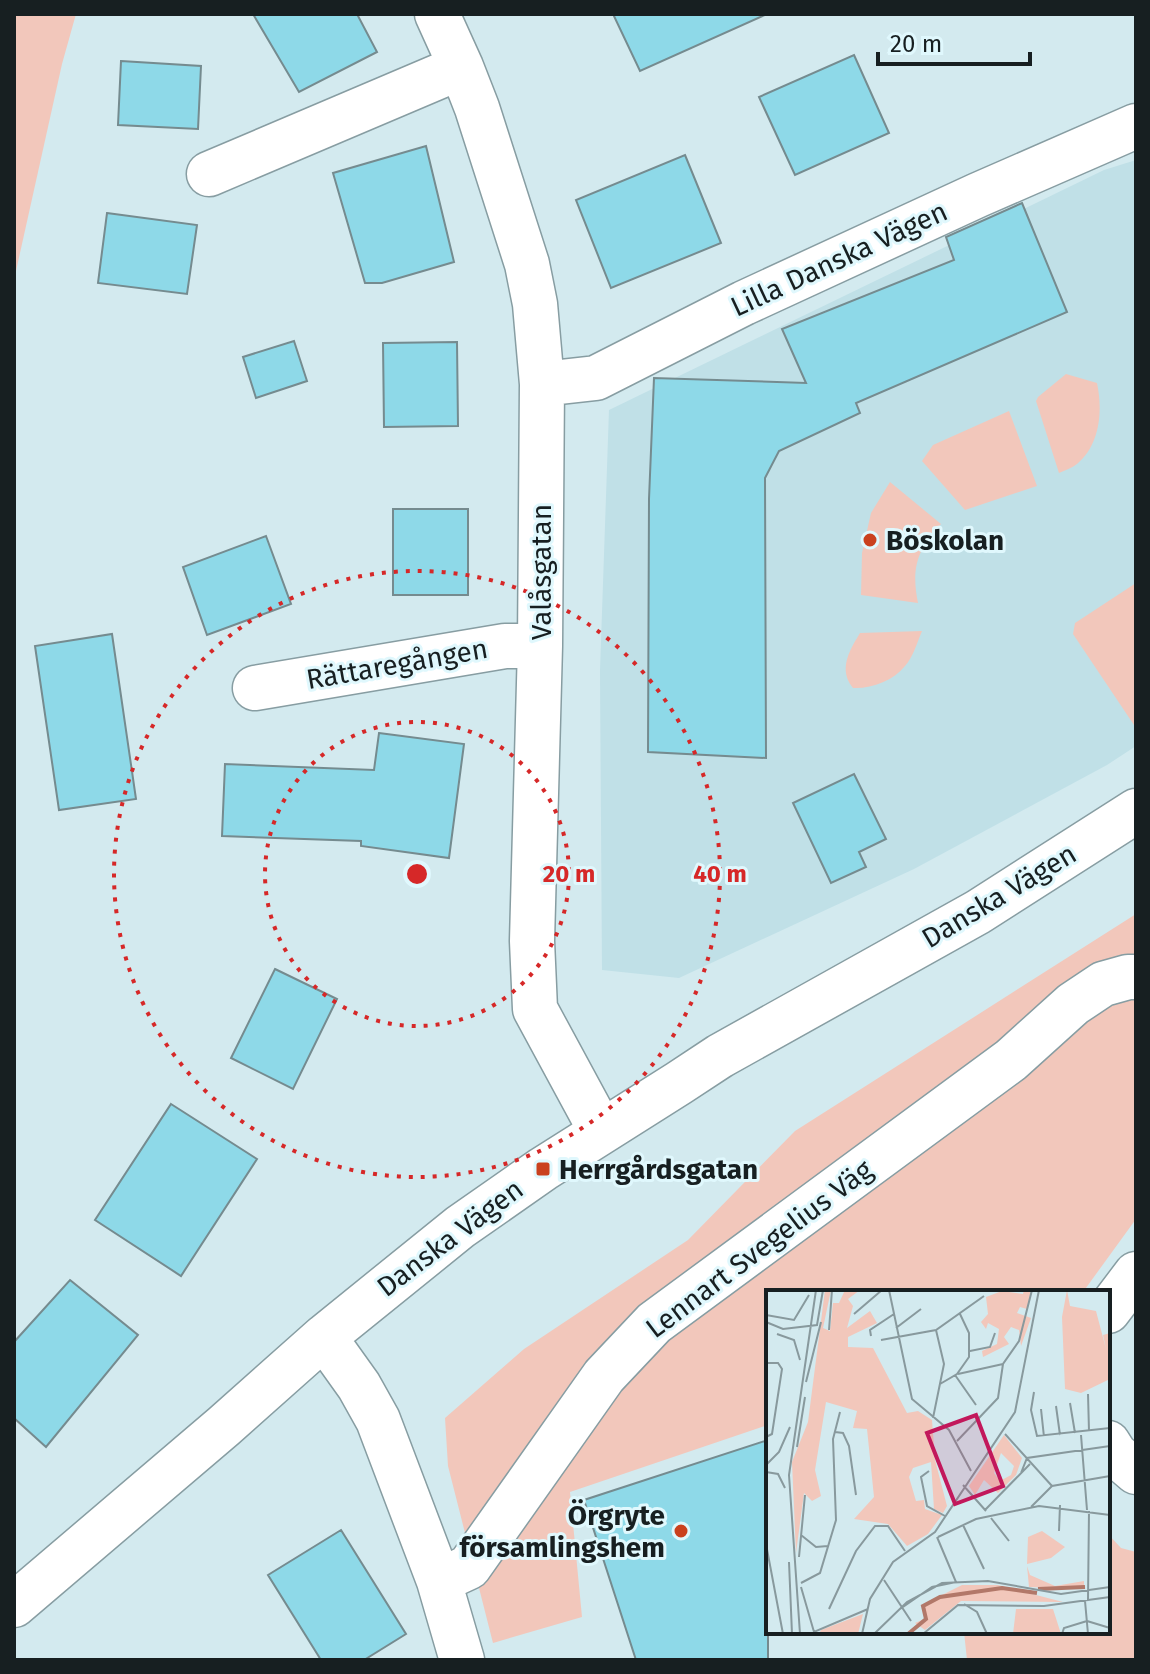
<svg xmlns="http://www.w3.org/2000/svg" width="1150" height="1674" font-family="'Fira Sans',sans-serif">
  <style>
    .built { fill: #c0e0e7 }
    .green { fill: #f2c7bb }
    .building { fill: #8ed9e8; stroke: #758b8f; stroke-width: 2 }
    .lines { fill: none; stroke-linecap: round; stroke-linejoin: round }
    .minor-casing { stroke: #879da2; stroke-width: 47 }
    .minor { stroke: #fff; stroke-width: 44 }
    .ring { fill: none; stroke: #d62828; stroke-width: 4; stroke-dasharray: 4 8 }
    .poi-dot { fill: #ca411e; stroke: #e0f8fd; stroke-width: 3 }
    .labels { text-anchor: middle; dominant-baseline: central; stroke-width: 6; stroke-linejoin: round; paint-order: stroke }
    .street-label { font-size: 28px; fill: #171f21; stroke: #e0f8fd }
    .poi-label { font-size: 28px; font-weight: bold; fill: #171f21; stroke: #e0f8fd; text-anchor: start }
    .inset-river { fill: none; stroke: #b27869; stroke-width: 4 }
    .inset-road { fill: none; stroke: #88999d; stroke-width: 2 }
    .view { fill: #c2185b; fill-opacity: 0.15; stroke: #c2185b; stroke-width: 4 }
    .inset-edge { fill: none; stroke: #171f21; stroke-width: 4 }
    .centre { fill: #d62828; stroke: #e0f8fd; stroke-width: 4 }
    .ring-label { font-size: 24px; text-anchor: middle; font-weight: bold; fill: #d62828; stroke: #e0f8fd; stroke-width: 6; stroke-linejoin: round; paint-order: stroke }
  </style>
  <rect width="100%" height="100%" fill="#d3eaef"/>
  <path class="built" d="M 1136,160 L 1136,746 L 1107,765 L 914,869 L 679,978 L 602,970 L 600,671 L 609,410 L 1104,170 Z"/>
  <path class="green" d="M 14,14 L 76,14 L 62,64 L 14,280 Z
    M 1066,374 L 1097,383 C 1103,411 1100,445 1077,464 C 1072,468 1065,470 1059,473 L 1036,401 L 1038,397 Z
    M 1009,411 L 1037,486 L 965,510 L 922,461 L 933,445 Z
    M 890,482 L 941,524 C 917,549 911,569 918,603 L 861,595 L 862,553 L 871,513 Z
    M 1136,583 L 1136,728 L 1073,634 L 1075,623 Z
    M 922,631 C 917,643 913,657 905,666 C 893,681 871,689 853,688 C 838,670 849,651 860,633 Z
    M 1136,914 L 1136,1219 L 1083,1292 L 768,1292 L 768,1425 L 570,1492 L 582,1617 L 493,1643 L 448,1466 L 445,1418 L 524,1349 L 688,1240 L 795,1131 Z
    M 1108,1534 L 1121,1548 L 1136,1552 L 1136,1660 L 967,1660 L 964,1632 L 1108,1632 Z"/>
  <path class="building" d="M 253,14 L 357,14 L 377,52 L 299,92 Z
    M 613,14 L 767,14 L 640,71 Z
    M 854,55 L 889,133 L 795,175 L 759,97 Z
    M 121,61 L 201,66 L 198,129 L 118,125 Z
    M 426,146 L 454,262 L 382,283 L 365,283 L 333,173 Z
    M 685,155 L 721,243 L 611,288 L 576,200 Z
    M 1022,203 L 1067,312 L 856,403 L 860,413 L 779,451 L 765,478 L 766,758 L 648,752 L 649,499 L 654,378 L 806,383 L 782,329 L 954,260 L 946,237 Z
    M 107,213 L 197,225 L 187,294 L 98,283 Z
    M 294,341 L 307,381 L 256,398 L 243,357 Z
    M 457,342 L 458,426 L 384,427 L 383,343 Z
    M 393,509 L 468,509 L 468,595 L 393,595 Z
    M 266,536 L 291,604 L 207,635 L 183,567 Z
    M 112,634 L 136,799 L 59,810 L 35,646 Z
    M 379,733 L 464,744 L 449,858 L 361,846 L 361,841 L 222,836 L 225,764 L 374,770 Z
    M 854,774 L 886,839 L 859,852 L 866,867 L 831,883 L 793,803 Z
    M 275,969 L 337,999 L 293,1089 L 231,1058 Z
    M 171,1104 L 257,1159 L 181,1276 L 95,1220 Z
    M 70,1280 L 138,1335 L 46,1447 L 14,1418 L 14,1342 Z
    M 768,1440 L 768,1660 L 636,1660 L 584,1500 Z
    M 341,1530 L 406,1634 L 364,1660 L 321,1660 L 268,1575 Z"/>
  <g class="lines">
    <defs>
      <path id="minor" d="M 437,14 L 461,67 L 477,108 L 527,264 L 535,304 L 542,384 L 540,646 L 532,941 L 535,1009 L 601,1131
        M 209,174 L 461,67
        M 542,384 L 596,378 L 744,303 L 978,195 L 1136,126
        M 255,688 L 505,646 L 540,646
        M 1108,1311 L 1136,1274
        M 324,1337 L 359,1386 L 378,1420 L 439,1581 L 462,1660
        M 1108,1443 L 1115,1454 L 1136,1472
        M 439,1581 L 469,1567 L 604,1376 L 654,1323 L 1011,1060 L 1073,1004 L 1103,984 L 1128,977 L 1136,977
        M 14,1605 L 224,1426 L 324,1337 L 460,1227 L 543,1169 L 679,1083 L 720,1056 L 978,912 L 1136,811"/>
    </defs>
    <use href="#minor" class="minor-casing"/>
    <use href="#minor" class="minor"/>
  </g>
  <g class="ring">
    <circle cx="417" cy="874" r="152"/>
    <circle cx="417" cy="874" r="303"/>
  </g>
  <g class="poi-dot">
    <circle cx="870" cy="540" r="8"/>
    <rect x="535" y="1161" width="16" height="16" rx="4"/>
    <circle cx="681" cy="1531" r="8"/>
  </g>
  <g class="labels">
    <g class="street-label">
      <text transform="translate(839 259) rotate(-25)">Lilla Danska Vägen</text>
      <text transform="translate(541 572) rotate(-90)">Valåsgatan</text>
      <text transform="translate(397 664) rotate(-10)">Rättaregången</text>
      <text transform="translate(999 896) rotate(-31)">Danska Vägen</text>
      <text transform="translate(450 1238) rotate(-37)">Danska Vägen</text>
      <text transform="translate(759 1249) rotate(-37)">Lennart Svegelius Väg</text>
    </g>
    <g class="poi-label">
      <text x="886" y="540">Böskolan</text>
      <text x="559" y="1169">Herrgårdsgatan</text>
      <text x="665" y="1515" text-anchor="end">Örgryte<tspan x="665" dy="32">församlingshem</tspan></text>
    </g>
  </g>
  <g transform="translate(766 1290)">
    <rect width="344" height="344" fill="#d3eaef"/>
    <path d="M 59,0 L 65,0 L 57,38 L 64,41 L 67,13 L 73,13 L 79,0 L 94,0 L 82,9 L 87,16 L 81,38 L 104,21 L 111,33 L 82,47 L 82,57 L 107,58 L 141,123 L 152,121 L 166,130 L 169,170 L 181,216 L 177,223 L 168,219 L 165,172 L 147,178 L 143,187 L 150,211 L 158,210 L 159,219 L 176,225 L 162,244 L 141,256 L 122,234 L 88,229 L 108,207 L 101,139 L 87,138 L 91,121 L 60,112 L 49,180 L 55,206 L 46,211 L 38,203 L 30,263 L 26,172 L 42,132 ZM 258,0 L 265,0 L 261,19 L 254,17 L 251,23 L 265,28 L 255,56 L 253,40 L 245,37 L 238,47 L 243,54 L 217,67 L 216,61 L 231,54 L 233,39 L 222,33 L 220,39 L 215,32 L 222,24 L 220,7 L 236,1 L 257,4 ZM 301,0 L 304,16 L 330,21 L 340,59 L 337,45 L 344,43 L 344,89 L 315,103 L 299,99 L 296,27 ZM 238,145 L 256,168 L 250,185 L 232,203 L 218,190 L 209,205 L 203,196 ZM 235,163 L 248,176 L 245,185 L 234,191 L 228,183 ZM 276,241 L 299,257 L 285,268 L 261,274 L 262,247 ZM 261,276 L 264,285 L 289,296 L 318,291 L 318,299 L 263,297 ZM 196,295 L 232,295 L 297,312 L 195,311 L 159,340 L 149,333 L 158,329 L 158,314 ZM 250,319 L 287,319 L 295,344 L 247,344 ZM 97,324 L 92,344 L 53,344 L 55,340 Z" fill="#f2c7bb" fill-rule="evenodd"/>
    <path class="inset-river" d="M 272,299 L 319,297M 142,344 L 160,329 L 157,316 L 174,307 L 236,298 L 271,303"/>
    <path class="inset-road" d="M 123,0 L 146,109 L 183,140 L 205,181M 88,24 L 116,0M 0,25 L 28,30 L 43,5M 0,32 L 17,39 L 51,35 L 57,0M 130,38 L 155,19M 63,40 L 66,0M 11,44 L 28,50 L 34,70M 105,46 L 104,40 L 128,24M 115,50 L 170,40 L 218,6M 204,61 L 224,57 L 229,43M 0,73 L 12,73 L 16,79 L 6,144 L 0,147M 192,84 L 237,74M 189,85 L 210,115M 40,92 L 55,32M 174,94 L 191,84 L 203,67 L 203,43 L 194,24M 268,102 L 265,120 L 271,146 L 344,138M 322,104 L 323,141M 304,113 L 309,143M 290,116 L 294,145M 275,119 L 278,147M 167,128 L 178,74 L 170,40M 69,142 L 77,143 L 83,156 L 90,205M 239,144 L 286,196M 315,145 L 321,220M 191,151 L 232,108 L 237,74 L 253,51 L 266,0M 31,157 L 39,107M 0,175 L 13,162 L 24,137M 163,181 L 155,187 L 161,216 L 179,226M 0,182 L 12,184 L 19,198M 255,183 L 261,168 L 344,156M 197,195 L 220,221M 265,217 L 286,196 L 344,186M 219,220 L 264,174M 225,228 L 243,251M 197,235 L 218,279M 293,241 L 294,215M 35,245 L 50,257 L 62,256M 172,247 L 210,229 L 273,216 L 344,225M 0,254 L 17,344M 33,267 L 39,205M 23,272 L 26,344M 118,290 L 145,331M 35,293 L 54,283 L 70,230 L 67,149 L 74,122M 35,297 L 48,342 L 102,319M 322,310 L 323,221M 319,311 L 322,344M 198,314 L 211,322 L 221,344M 63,319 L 90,261 L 109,236 L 122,236 L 139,261M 134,319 L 166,297 L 190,292 L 171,247M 321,331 L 344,338M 34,344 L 23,185 L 50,0M 96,344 L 104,309 L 127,272 L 169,242 L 249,122 L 273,0M 108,344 L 141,312 L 176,293 L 222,291 L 295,304 L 344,297M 157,344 L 192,315 L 278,316 L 344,307M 296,344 L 298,338 L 321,331"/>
    <path class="view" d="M 210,125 L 237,196 L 189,214 L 161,143 Z"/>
    <rect width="344" height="344" class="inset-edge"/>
  </g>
  <circle cx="417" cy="874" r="12" class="centre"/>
  <g class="ring-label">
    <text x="569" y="882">20 m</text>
    <text x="720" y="882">40 m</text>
  </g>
  <rect width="1150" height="1674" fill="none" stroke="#171f21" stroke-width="32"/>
  <path d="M878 52v12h152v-12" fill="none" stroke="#171f21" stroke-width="4"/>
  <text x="890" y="52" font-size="24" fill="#171f21" stroke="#e0f8fd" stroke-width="6" paint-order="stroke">20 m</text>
</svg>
